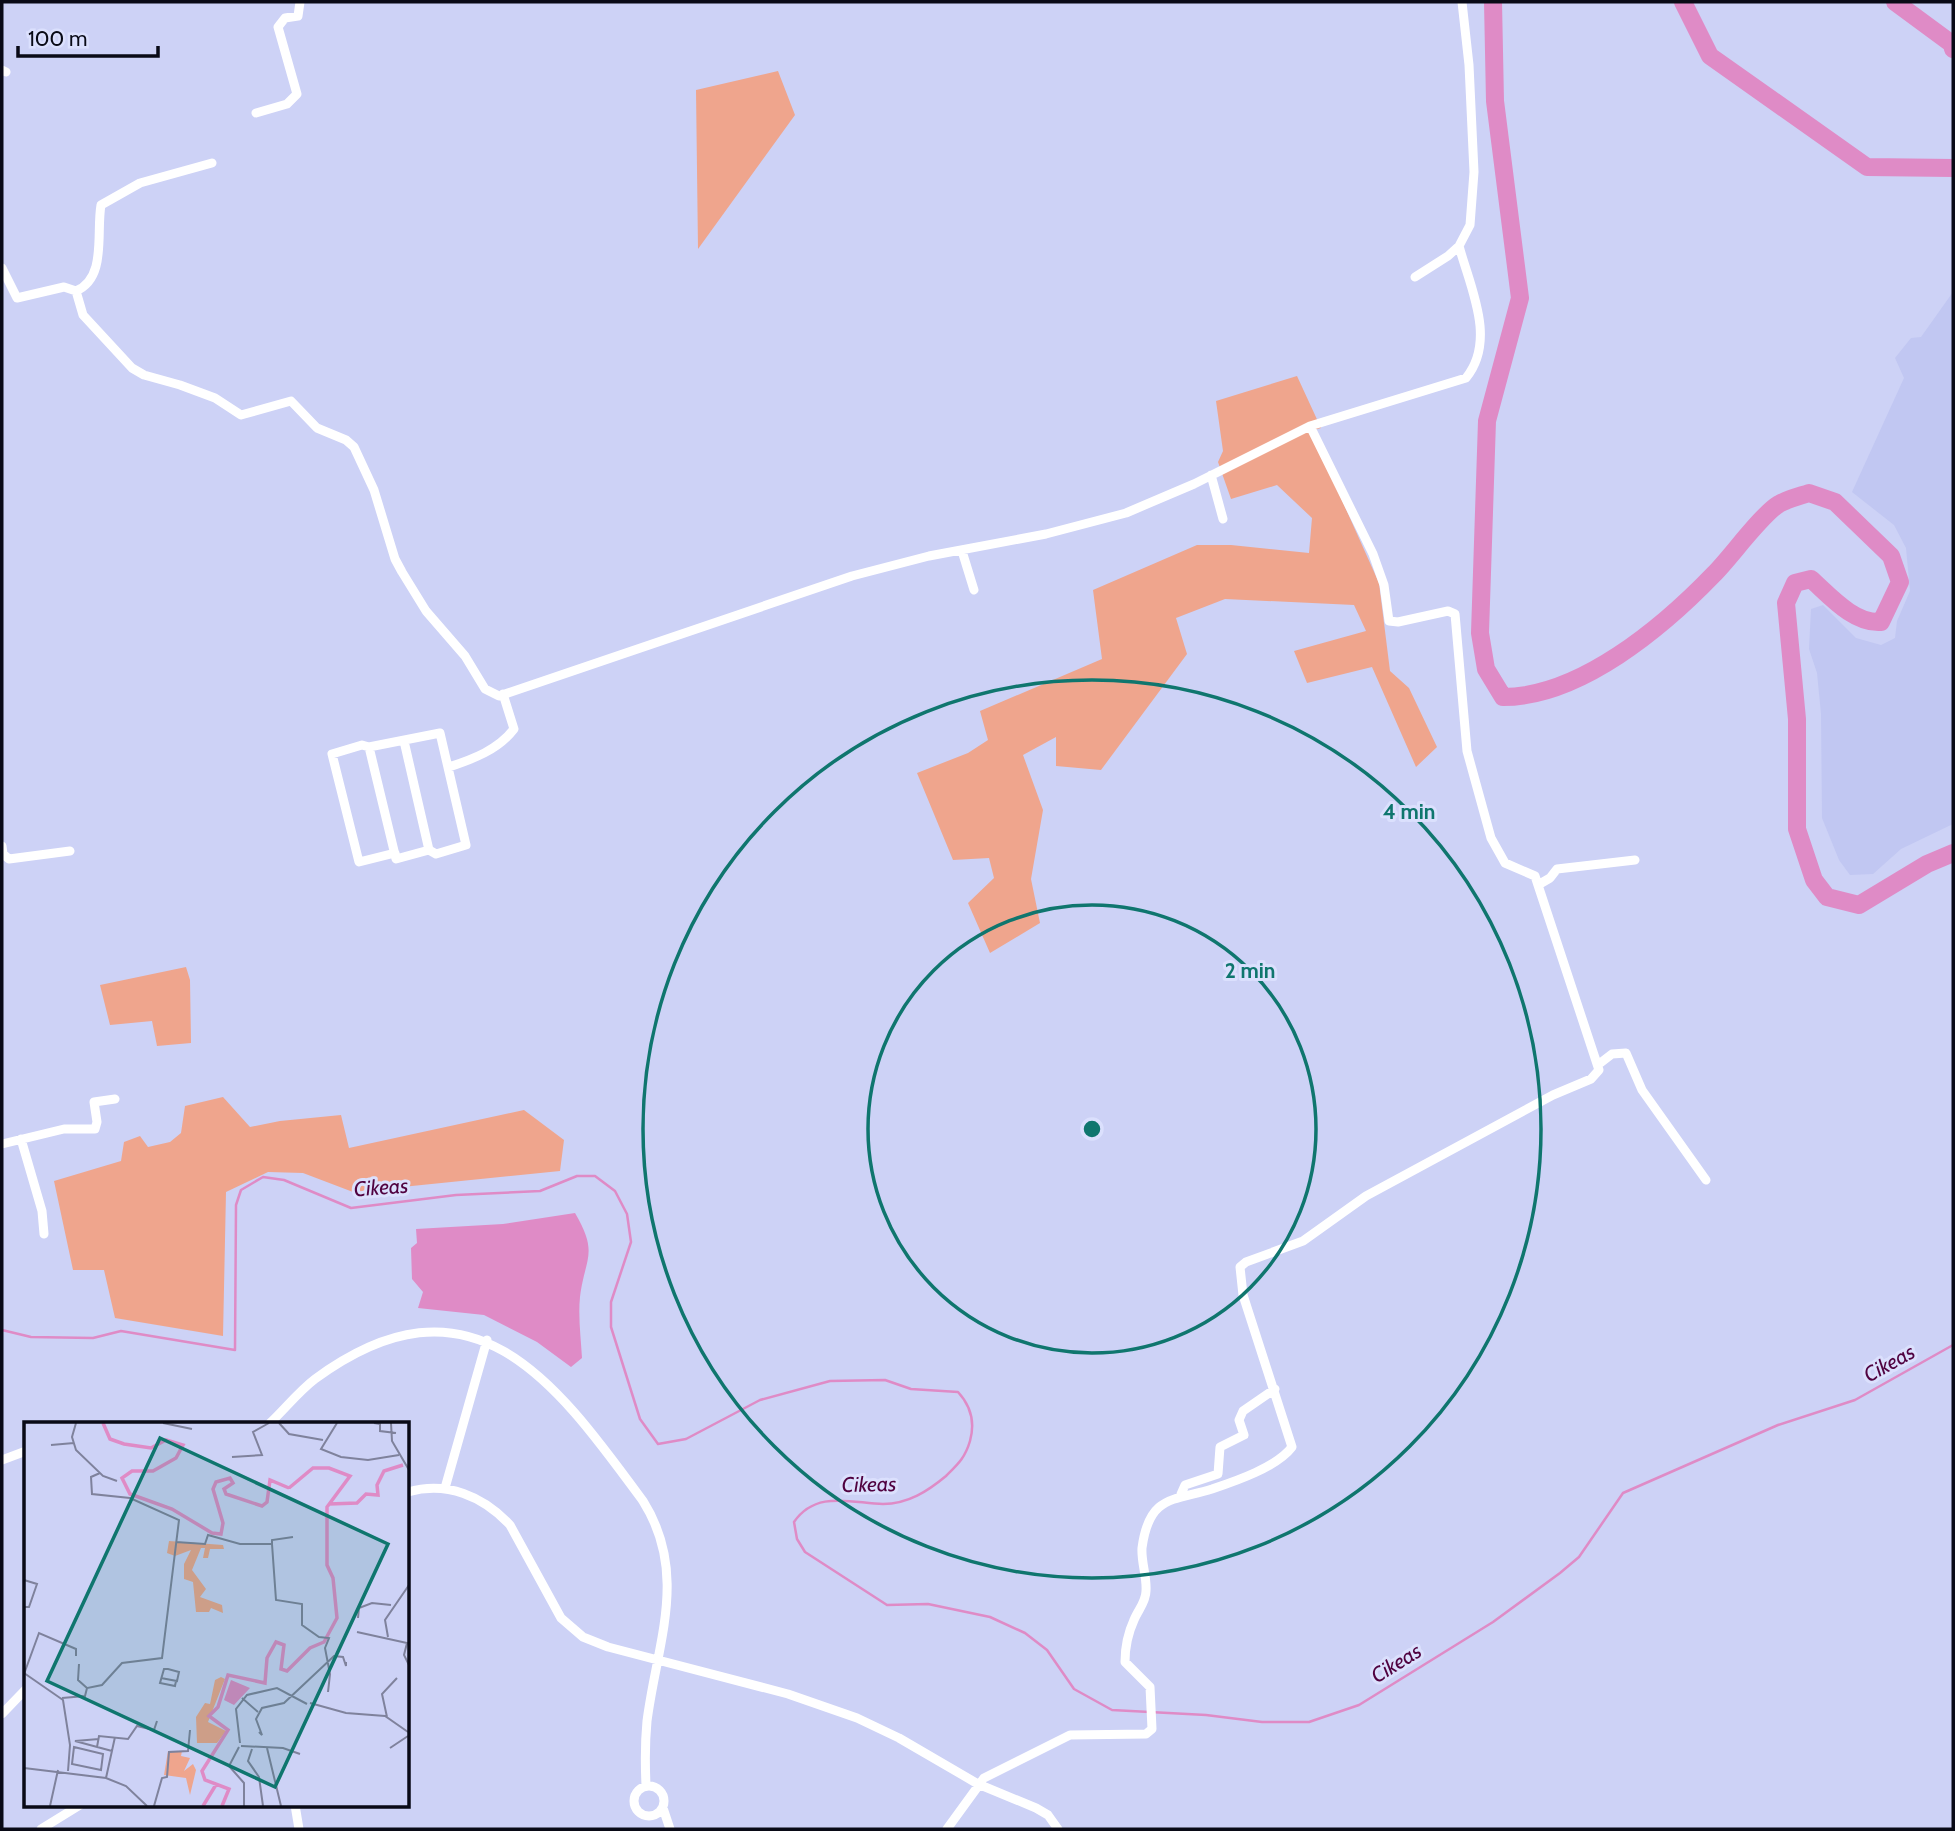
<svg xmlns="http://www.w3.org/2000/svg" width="1955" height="1831" font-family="Cabin,sans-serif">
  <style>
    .built { fill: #c1c7f2 }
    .green { fill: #efa58d }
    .water { fill: #df8bc6 }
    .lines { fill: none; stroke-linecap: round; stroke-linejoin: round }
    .stream { stroke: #df8bc6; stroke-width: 2.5 }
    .river { stroke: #df8bc6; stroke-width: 18 }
    .street { stroke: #fff; stroke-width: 9 }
    .ring { fill: none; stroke: #0f766e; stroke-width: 3.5 }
    .labels { text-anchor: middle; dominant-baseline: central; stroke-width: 6; stroke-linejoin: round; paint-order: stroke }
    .water-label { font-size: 21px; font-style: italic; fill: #500240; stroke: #dbe0fd }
    .inset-river { fill: none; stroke: #df8bc6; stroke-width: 3.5 }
    .inset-road { fill: none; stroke: #7f829c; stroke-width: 2 }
    .view { fill: #0f766e; fill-opacity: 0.15; stroke: #0f766e; stroke-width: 3.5 }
    .inset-edge { fill: none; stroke: #090a16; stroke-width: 3.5 }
    .centre { fill: #0f766e; stroke: #dbe0fd; stroke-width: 3.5 }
    .ring-label { font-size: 21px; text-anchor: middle; font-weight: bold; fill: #0f766e; stroke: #dbe0fd; stroke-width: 6; stroke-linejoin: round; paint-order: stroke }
  </style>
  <rect width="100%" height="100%" fill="#cdd2f6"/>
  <path class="built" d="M 1953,292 L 1953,824 L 1901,849 L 1873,874 L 1850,875 L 1839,860 L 1822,818 L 1821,714 L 1817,673 L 1809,649 L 1811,609 L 1823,605 L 1856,638 L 1881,645 L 1895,638 L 1897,621 L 1910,591 L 1906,548 L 1894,525 L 1852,492 L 1904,378 L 1895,358 L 1911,338 L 1921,337 Z"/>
  <path class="green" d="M 778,71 L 795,115 L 698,249 L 696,90 Z
    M 1297,376 L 1321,428 L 1311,431 L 1379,583 L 1390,671 L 1409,688 L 1437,747 L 1416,767 L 1372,667 L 1307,683 L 1294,651 L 1366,631 L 1354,605 L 1225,599 L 1176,618 L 1187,654 L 1101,770 L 1056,766 L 1056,737 L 1023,755 L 1043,810 L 1031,879 L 1040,923 L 990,953 L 968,903 L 994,878 L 989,858 L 953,860 L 917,773 L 968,753 L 988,740 L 980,711 L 1102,659 L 1093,590 L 1197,545 L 1231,545 L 1309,553 L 1312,518 L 1277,485 L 1231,499 L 1218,462 L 1223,451 L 1216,401 Z
    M 186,967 L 190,980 L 191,1043 L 157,1046 L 152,1021 L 110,1025 L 100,985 Z
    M 223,1097 L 250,1127 L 280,1121 L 341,1115 L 349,1148 L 524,1110 L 564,1140 L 560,1171 L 353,1192 L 303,1173 L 268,1172 L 226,1192 L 223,1336 L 115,1318 L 104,1270 L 73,1270 L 54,1181 L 121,1161 L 124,1142 L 140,1136 L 148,1147 L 170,1142 L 181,1133 L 185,1106 Z"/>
  <path class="water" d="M 575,1213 C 599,1254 585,1257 580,1297 C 578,1317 581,1339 582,1358 L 571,1367 L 537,1342 L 484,1315 L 418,1308 L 423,1292 L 412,1279 L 411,1248 L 417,1243 L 416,1229 L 503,1224 Z"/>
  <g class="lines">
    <path class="stream" d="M 2,1330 L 31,1337 L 93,1338 L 121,1331 L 235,1350 L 236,1205 L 241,1190 L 263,1177 L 284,1180 L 351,1208 L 456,1195 L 540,1191 L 577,1176 L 595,1176 L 615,1191 L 627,1214 L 631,1242 L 611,1302 L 611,1327 L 640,1419 L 658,1444 L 686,1439 L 760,1400 L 830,1381 L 885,1380 L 911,1389 L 958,1392 C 971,1406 975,1423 970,1441 C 965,1458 958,1464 946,1476 C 928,1491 908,1504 883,1504 C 851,1503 816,1490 794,1522 L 797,1539 L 805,1552 L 887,1605 L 928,1604 L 990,1617 L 1025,1633 L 1047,1650 L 1074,1689 L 1112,1710 L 1206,1715 L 1262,1722 L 1309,1722 L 1359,1705 L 1493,1622 L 1560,1573 L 1579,1557 L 1623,1493 L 1778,1425 L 1855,1400 L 1953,1345"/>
    <path class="river" d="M 1493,2 L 1495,101 L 1520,298 L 1487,421 L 1480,633 L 1486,669 L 1503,697 C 1580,697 1663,627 1714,574 C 1731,557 1761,515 1779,504 C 1788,499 1800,496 1809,493 L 1835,502 L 1891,556 L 1900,582 L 1881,622 C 1854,624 1830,596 1811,579 L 1795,583 L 1786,603 L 1797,719 L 1797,829 L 1814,880 L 1827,897 L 1859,905 L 1927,864 L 1953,853
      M 1683,2 L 1710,56 L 1867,167 L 1953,168
      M 1895,2 L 1952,44 L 1953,49"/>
    <path class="street" d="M 2,70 L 6,72
      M 256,113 L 287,104 L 297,94 L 278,27 L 285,18 L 298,16 L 300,2
      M 2,268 L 17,298 L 64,287 L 76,291 L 83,315 L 132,368 L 144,375 L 180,385 L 215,398 L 241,415 L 291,401 L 317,428 L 346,440 L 354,447 L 374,490 L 395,559 L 402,572 L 426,611 L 465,656 L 485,689 L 499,696 L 852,576 L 929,556 L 1046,534 L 1126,513 L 1194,484 L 1310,426 L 1466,378 C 1497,340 1470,287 1459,246 L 1470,225 L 1474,172 L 1469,65 L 1462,2
      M 1415,277 L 1448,256 L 1459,246
      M 76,291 C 107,278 96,233 101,205 L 140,183 L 212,163
      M 1211,475 L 1223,519
      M 962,551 L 974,590
      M 404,741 L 429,850
      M 369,747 L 396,859 L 429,850 L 436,854 L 466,845 L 440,733 L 369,747 L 362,745 L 332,754 L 359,862 L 395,853
      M 449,767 C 473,759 498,750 514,729 L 503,694
      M 2,846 L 3,854 L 9,859 L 70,851
      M 1538,885 L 1550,878 L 1557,869 L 1635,860
      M 1599,1064 L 1612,1054 L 1626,1053 L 1642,1090 L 1706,1180
      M 21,1139 L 42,1211 L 44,1234
      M 2,1144 L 64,1129 L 95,1129 L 97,1122 L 94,1102 L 115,1099
      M 270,1423 C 285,1409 298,1392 315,1379 C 472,1264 555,1381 643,1501 C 689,1574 657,1643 647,1721 C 645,1742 645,1764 646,1785
      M 2,1460 L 26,1451
      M 445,1488 L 487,1340
      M 408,1492 C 447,1481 483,1496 510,1525 L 561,1618 L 583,1637 L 608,1647 L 788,1694 L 857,1718 L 899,1738 L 978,1784 L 1036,1808 L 1048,1815 L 1058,1829
      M 1181,1494 L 1185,1485 L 1218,1474 L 1220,1447 L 1244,1435 L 1239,1420 L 1243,1411 L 1275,1389
      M 2,1714 L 26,1689
      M634 1801a15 15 0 1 1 30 0a15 15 0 1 1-30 0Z
      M 295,1805 L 299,1829
      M 663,1808 L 670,1829
      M 41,1829 L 80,1805
      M 947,1829 L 984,1778 L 1070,1735 L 1146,1734 L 1152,1729 L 1150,1687 L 1125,1662 C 1125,1648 1128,1633 1134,1620 C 1138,1610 1146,1602 1146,1591 C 1147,1576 1141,1562 1142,1548 C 1149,1495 1173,1501 1212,1489 C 1236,1481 1277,1467 1292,1447 L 1243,1295 L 1240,1267 L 1246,1262 L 1303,1241 L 1366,1196 L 1553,1095 L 1591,1079 L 1599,1070 L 1535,876 L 1505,863 L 1491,838 L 1467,751 L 1455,614 L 1448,611 L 1398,622 L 1389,621 L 1384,585 L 1373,554 L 1310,426"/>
  </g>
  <g class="ring">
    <circle cx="1092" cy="1129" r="224"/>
    <circle cx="1092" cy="1129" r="449"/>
  </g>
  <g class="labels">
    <g class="water-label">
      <text transform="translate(381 1187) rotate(-4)">Cikeas</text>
      <text transform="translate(1889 1363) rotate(-29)">Cikeas</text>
      <text transform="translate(869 1484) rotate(-1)">Cikeas</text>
      <text transform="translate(1396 1663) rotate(-32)">Cikeas</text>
    </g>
  </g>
  <g transform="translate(24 1422)">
    <rect width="385" height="385" fill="#cdd2f6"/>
    <path d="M 145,119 L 199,123 L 200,127 L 186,127 L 184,136 L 179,136 L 181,126 L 177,126 L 168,148 L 182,167 L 176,175 L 198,183 L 199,191 L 187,186 L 185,190 L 172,190 L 169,160 L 160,157 L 160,142 L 167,128 L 151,134 L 143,131 ZM 197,255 L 201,257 L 184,300 L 202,309 L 193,321 L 173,321 L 172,295 L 181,281 L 186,282 L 191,258 ZM 144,329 L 158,329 L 157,334 L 166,336 L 160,349 L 169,342 L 172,348 L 166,373 L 162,356 L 140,353 Z" fill="#efa58d"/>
    <path d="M 207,258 L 226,266 L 210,283 L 200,278 Z" fill="#df8bc6"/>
    <path class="inset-river" d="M 79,1 L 86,17 L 100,22 L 127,26 L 142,18 L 159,23 L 152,36 L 129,49 L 108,49 L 98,56 L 106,72 L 148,87 L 188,111 L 197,112 L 199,101 L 189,67 L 192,60 L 206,56 L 209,61 L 200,67 L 202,72 L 238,84 L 243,80 L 246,58 L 265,66M 305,82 L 333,81 L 342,72 L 354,73 L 353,63 L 360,49 L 379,43M 179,384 L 193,361M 198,384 L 205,367 L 181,358 L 178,349 L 204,308 L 185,294 L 194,285 L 204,253 L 241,261 L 243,236 L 252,220 L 260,223 L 257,247 L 263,249 L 286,226 L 300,220 L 313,196 L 309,156 L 303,143 L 303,85 L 326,54 L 305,46 L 289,46 L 265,66"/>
    <path class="inset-road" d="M 52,1 L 48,15 L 52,28 L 79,54 L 93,59M 139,1 L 168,7M 255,1 L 265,12 L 299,18M 313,1 L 297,27 L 317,35 L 344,38 L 375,33M 350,1 L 356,2 L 356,9 L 372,11M 367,1 L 368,19 L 385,48M 27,23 L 50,21M 208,35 L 238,33 L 229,10 L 245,1M 152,120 L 181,122 L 184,113 L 216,122 L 248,122 L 248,118 L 269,115M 248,122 L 252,178 L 278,182 L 278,203 L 295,215 L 305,216 L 301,226 L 306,252 L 304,270M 0,158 L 13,162 L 5,185 L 0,185M 334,196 L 335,186 L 348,181 L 367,183M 333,210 L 383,221 L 380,233 L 385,243M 364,215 L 361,198 L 385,163M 55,242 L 54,258 L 63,266M 0,251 L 39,278 L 46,323 L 44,349M 0,252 L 15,211 L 52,227 L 52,234M 137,256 L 153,259 L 155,250 L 144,247 L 140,247 L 136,261 L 151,264 L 152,259M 38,276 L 61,274 L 63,266 L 78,263 L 98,241 L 138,236 L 155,98 L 106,76 L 68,72 L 67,55 L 76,51M 218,276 L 234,290M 286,281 L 322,291 L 361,294 L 384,310M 363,295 L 358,272 L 373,256M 235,310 L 238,313 L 232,297 L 238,286 L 260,281 L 310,234 L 319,235 L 322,244 L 322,240M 75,317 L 51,319 L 88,329M 216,321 L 212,287 L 223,273 L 253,266 L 283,282M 217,324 L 259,326 L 276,332M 50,325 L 79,332 L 77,348 L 48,342 ZM 73,325 L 75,314 L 104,317 L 113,304 L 130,308 L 133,299M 215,325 L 205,344 L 220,361 L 220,384M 243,326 L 257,384M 366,326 L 384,314M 228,327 L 224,339 L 235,355 L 239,384M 0,346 L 82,356 L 102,364 L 123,384M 82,356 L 91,315M 26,384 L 34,348M 130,384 L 138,356 L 143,355 L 145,330 L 164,329 L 166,308"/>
    <path class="view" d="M 136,16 L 364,122 L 251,365 L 23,259 Z"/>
    <rect width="385" height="385" class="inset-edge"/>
  </g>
  <circle cx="1092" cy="1129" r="10" class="centre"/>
  <g class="ring-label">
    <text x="1409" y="819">4 min</text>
    <text x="1250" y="978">2 min</text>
  </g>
  <rect width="1955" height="1831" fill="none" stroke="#090a16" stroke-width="7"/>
  <path d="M18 46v10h140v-10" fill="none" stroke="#090a16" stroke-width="3.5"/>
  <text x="28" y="46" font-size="21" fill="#090a16" stroke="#dbe0fd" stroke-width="5" paint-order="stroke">100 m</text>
</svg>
